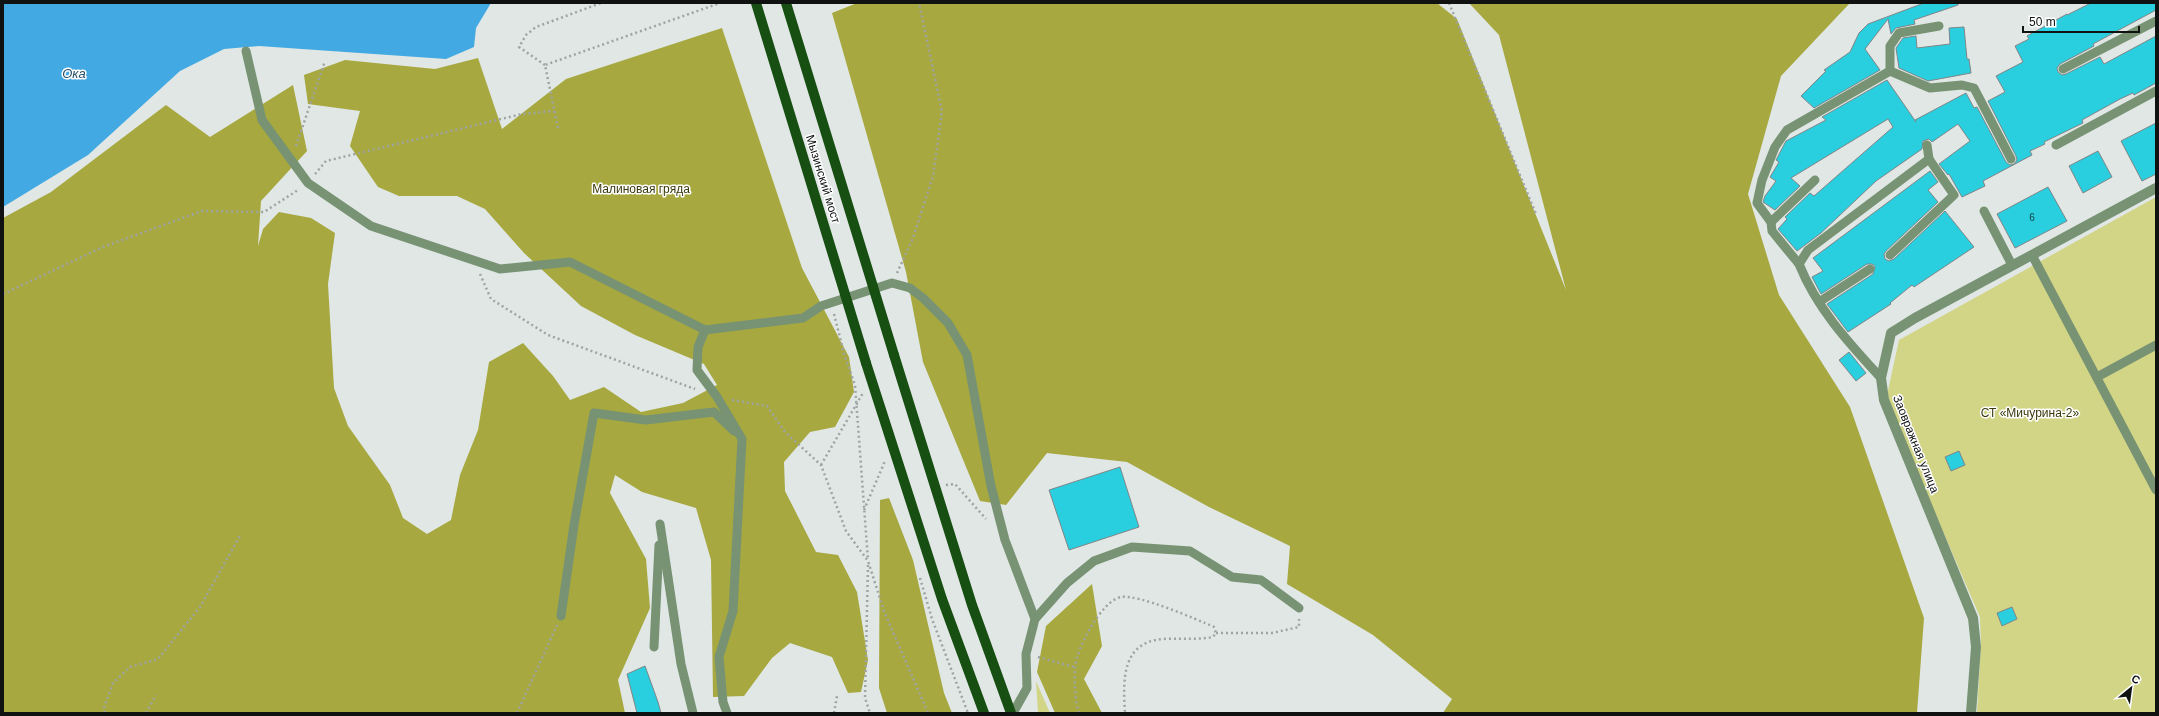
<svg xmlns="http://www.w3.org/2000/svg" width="2159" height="716" font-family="Arial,sans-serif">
<rect width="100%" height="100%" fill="#e0e7e5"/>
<g fill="#d2d486">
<polygon points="2156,197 2156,713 1977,713 1981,644 1980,617 1886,400 1899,340"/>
<polygon points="1036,681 1050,713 1038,713"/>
</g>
<g fill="#a7a83f">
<polygon points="857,3 1437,3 1457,19 1566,290 1499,35 1469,3 1850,3 1781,76 1748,194 1779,295 1850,407 1924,618 1917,713 1443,713 1452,699 1373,635 1287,584 1290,546 1209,507 1127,462 1047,453 1006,505 980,501 923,362 906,272 832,13"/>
<polygon points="722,28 802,268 849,357 854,392 835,427 810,432 784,462 785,491 816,552 838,555 857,592 868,660 861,692 848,693 832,657 790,643 772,658 744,696 713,697 711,560 696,508 642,492 615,475 610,493 646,559 650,608 618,680 625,713 3,713 3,218 51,192 166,105 210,137 293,85 307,151 261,201 258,246 263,229 279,212 311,218 335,233 328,284 334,388 348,426 390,485 403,518 427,534 451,520 460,475 478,430 489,362 523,343 553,376 570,400 604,387 641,412 683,403 717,385 704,364 635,335 581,306 524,253 485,209 457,196 399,196 378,187 350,146 360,111 308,104 304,75 345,60 435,69 478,58 502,129 566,79"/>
<polygon points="889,498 913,560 944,693 952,713 887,713 879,688 880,500"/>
<polygon points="1092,584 1102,646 1084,679 1102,713 1055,713 1037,672 1046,626"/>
</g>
<polygon fill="#42a9e3" points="3,3 491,3 476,28 474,47 446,59 259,46 224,49 180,71 88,155 3,207"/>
<g fill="#29cedf" stroke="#808687">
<polygon points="1924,3 1958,3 1958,5 1914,20 1915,24 1896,28 1891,34 1888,19 1865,49 1880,70 1814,108 1801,96 1826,71 1824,70 1850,52 1859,33 1868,24"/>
<polygon points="2091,3 2156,3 2156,10 2093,44 2094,46 2060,64 2057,68 2058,72 2062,75 2066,74 2100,57 2104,64 2156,36 2156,83 2134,95 2133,93 2120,99 2082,120 2083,123 2044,142 2045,144 2030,151 2032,155 1983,181 1985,186 1962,197 1949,174 1948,175 1939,164 1970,141 1958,124 1932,142 1929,139 1923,141 1922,149 1876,181 1821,233 1797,251 1778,229 1787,219 1785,217 1810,193 1814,196 1893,127 1888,119 1791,178 1800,186 1775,210 1763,202 1765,196 1776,181 1770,177 1779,162 1776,160 1786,141 1826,120 1822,117 1887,80 1916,122 1915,120 1966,93 1974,108 1977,107 2006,162 2010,165 2014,164 2017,160 2016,156 1988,101 2005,92 1996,76 2023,62 2015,46 2029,39 2027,36 2067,14 2067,15"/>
<polygon points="1964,27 1967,59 1969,59 1971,73 1928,81 1899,68 1896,48 1903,38 1916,36 1917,48 1950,44 1949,28"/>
<polygon points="2156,123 2156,174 2142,181 2121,141"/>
<polygon points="2098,151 2112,177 2083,193 2069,166"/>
<polygon points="1930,171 1938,182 1928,190 1938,202 1886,251 1884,254 1885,259 1889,261 1894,259 1945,211 1974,247 1914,287 1912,285 1890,303 1891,304 1848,332 1827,304 1873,274 1875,266 1872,264 1867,264 1821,294 1812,277 1823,271 1813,258"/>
<polygon points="2048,187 2067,221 2015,248 1997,214"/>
<polygon points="1849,352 1866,373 1856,381 1839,360"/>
<polygon points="1959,451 1965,465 1951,471 1945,457"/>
<polygon points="1120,467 1139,527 1069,550 1049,490"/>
<polygon points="2012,607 2017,619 2002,626 1997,613"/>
<polygon points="645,666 658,702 661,713 637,713 627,674"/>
</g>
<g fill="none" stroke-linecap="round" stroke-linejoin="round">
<g stroke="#9fa4a3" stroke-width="2.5" stroke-dasharray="2 3" stroke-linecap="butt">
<polyline points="1449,3 1536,214"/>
<polyline points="545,65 519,47 526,35 536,27 601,3"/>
<polyline points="558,128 545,65 720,3"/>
<polyline points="296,146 325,61"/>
<polyline points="315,174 326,161 522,114 554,111"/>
<polyline points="897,273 913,238 933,176 942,112 919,3"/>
<polyline points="480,274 491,299 548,335 695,389"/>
<polyline points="3,294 103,247 202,211 264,212 298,190"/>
<polyline points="834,314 845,357 855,385 868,560"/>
<polyline points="732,400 767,406 785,432 821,465 846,531 868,561 884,611 928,713"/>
<polyline points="821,465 863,393"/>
<polyline points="946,485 955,484 986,519"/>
<polyline points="864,510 885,461"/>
<polyline points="868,565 865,698 870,713"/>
<polyline points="920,578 932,619 968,713"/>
<polyline points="1216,633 1272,633 1299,627 1299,619"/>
<polyline points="1038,657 1074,667"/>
<polyline points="105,713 104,708 113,683 130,667 158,659 200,607 241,534"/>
<polyline points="146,713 156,695"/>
<polyline points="517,713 557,625"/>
<polyline points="834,713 837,696"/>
<path d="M 1079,713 C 1075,701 1074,681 1075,668 C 1076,649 1102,600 1121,597 C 1138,594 1196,619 1214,627 L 1216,633 L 1213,637 C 1196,640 1180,638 1163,639 C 1121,642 1123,681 1125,713"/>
</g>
<g stroke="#779373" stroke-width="9">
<polyline points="246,51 262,120 308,183 371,226 500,269 570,262 705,330 803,318 821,306 892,283 910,288 923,298 948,323 967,355 991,486 1005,540 1035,619"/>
<polyline points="2063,69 2156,21"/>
<polyline points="1890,71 1930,88 1962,85 1974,88 2011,159"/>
<polyline points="1927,145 1929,159"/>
<polyline points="2056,145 2156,91"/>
<polyline points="1984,211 2012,265"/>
<polyline points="1771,222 1757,203 1762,180 1775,147 1787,130 1890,71 1890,46 1899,33 1939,26"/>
<polyline points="2032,255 2156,490"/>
<polyline points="1799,264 1772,231 1771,222 1815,180"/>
<polyline points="1819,302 1870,269"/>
<polyline points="705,330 698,347 697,370 717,397 742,439 733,611 719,657 723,702 727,713"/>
<polyline points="2097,377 2156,345"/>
<path d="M 1881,378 C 1849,343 1817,309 1799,264 L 1808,250 L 1929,159 L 1954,195 L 1890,255"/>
<polyline points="660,524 681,664 693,713"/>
<polyline points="561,616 574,525 594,413 646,420 714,412 734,431"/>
<polyline points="654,647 659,545"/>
<polyline points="1013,713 1027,688 1026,654 1035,619 1067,583 1094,561 1132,547 1190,551 1232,577 1261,580 1299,608"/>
</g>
<polyline stroke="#779373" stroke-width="10" points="1971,713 1976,647 1973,618 1884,400 1881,378 1891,333 1915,318 2156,188"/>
<g stroke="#174e11" stroke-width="10">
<polyline points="894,355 972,605 1011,713"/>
<polyline points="866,363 942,599 984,713"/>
</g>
<g stroke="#174e11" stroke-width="10">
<polyline points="756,3 866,363"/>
<polyline points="786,3 894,355"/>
</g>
</g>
<g text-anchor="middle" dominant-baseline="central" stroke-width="3" stroke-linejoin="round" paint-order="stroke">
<g font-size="10" fill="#164144">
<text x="2032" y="217">6</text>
</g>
<g font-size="12" fill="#0f1211" stroke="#fff">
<text transform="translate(823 179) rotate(73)">Мызинский мост</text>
<text transform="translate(1916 444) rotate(68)">Заовражная улица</text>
</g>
<g font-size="12" fill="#39390d" stroke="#fff">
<text x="641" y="189">Малиновая гряда</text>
<text x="2030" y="413">СТ «Мичурина-2»</text>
</g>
<g font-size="13" font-style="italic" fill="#264f68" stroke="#fff">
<text x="74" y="73">Ока</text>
</g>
</g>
<rect width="2159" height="716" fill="none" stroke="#0f1211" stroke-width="8"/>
<g transform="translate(2131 688) rotate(29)" stroke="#ffffff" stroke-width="3" paint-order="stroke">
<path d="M0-3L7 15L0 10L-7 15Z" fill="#0f1211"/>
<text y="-6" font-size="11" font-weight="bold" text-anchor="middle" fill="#0f1211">С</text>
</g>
<path d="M2023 26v6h116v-6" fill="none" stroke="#0f1211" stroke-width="2"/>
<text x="2029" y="26" font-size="12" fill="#0f1211" stroke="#ffffff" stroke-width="3" paint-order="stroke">50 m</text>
</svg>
